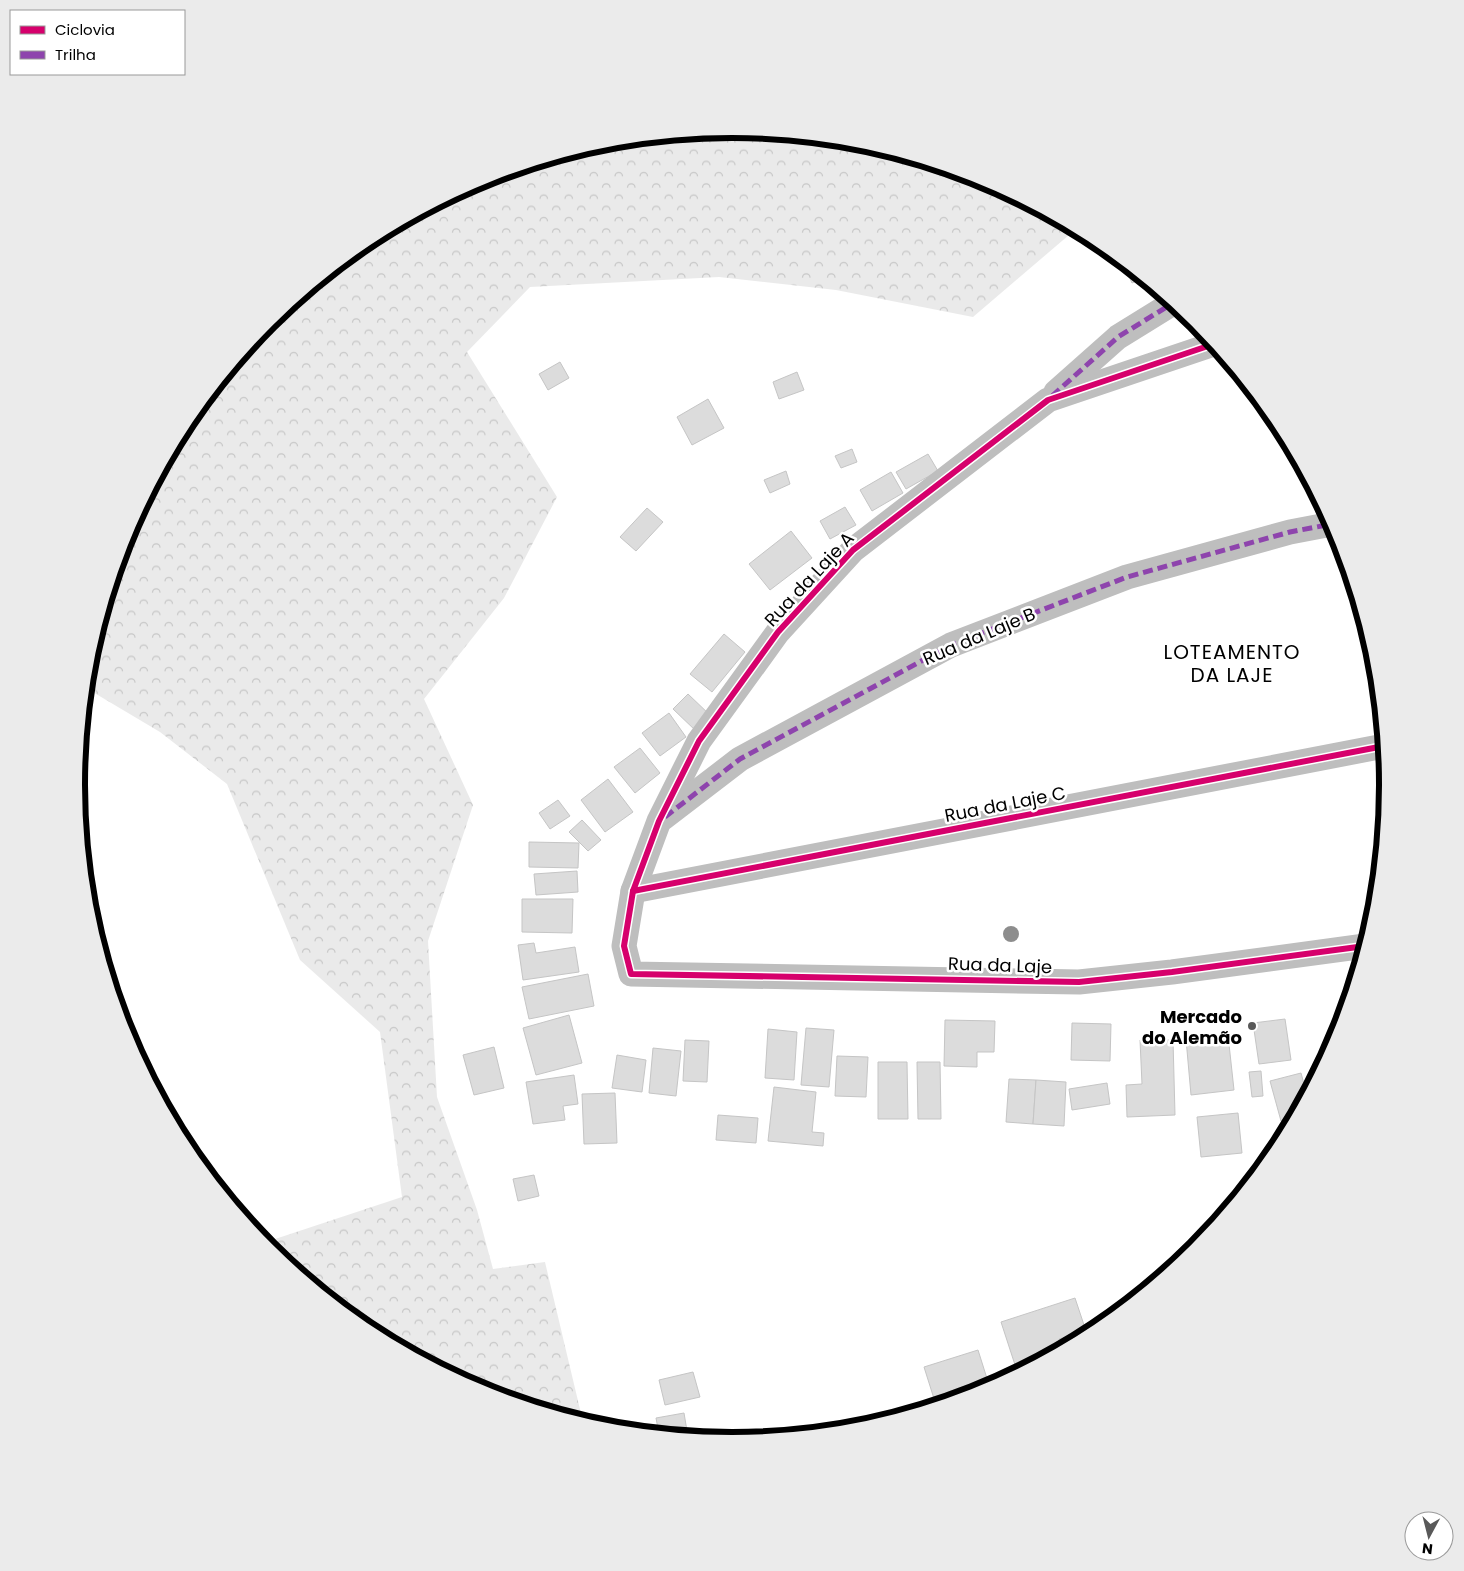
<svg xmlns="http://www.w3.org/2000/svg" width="1464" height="1571" font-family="Poppins,sans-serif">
<defs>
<pattern id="forest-crowns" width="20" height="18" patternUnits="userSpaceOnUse" patternTransform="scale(1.25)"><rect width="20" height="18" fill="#eaeaea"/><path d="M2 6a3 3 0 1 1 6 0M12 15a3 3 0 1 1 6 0" fill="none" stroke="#c7c7c7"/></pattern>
</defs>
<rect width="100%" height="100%" fill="#fff"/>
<polygon fill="url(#forest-crowns)" points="732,130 860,142 983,180 1076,229 973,317 836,290 719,277 530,287 467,352 557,497 504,598 424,699 473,805 428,941 437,1097 477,1210 493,1269 545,1262 583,1422 481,1391 367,1331 268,1249 263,1243 402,1197 380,1032 300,960 227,784 160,732 86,688 89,657 126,534 187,421 269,322 368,240 481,180 604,142"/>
<g fill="#dcdcdc" stroke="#c5c5c5">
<polygon points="1125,264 1143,278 1132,283 1124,265"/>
<polygon points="560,362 569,378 548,390 539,374"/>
<polygon points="797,372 804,390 779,399 773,382"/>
<polygon points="708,399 724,428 692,445 677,417"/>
<polygon points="852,449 857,462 841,468 835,456"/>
<polygon points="928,454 938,471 906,489 896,472"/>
<polygon points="786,471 790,484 770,493 764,480"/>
<polygon points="891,472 903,493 872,511 860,490"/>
<polygon points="845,507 856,525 830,539 820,521"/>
<polygon points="647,508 663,522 636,551 620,537"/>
<polygon points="791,531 812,558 770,590 749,564"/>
<polygon points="724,634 745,652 712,692 690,674"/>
<polygon points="688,694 711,716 696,731 673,709"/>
<polygon points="669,713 686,737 660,756 642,733"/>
<polygon points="640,748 660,773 635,793 614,767"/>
<polygon points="608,779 633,812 605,832 581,800"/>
<polygon points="558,800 570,816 550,829 539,813"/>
<polygon points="582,820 601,840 588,851 569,832"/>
<polygon points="529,842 579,843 578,868 529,867"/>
<polygon points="577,871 578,892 536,895 534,874"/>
<polygon points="522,899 573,899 572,933 522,932"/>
<polygon points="534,943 536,953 575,947 579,972 523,980 518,945"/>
<polygon points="588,974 594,1006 529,1019 522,987"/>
<polygon points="569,1015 582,1063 536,1075 523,1028"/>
<polygon points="1285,1019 1291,1060 1259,1064 1253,1023"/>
<polygon points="945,1020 995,1021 994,1052 977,1052 977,1067 944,1066"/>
<polygon points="1072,1023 1111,1024 1110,1061 1071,1060"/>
<polygon points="806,1028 834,1030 829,1087 801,1085"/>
<polygon points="768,1029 797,1032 794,1080 765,1078"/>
<polygon points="1228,1035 1234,1090 1191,1095 1186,1039"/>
<polygon points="685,1040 709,1041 707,1082 683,1081"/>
<polygon points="1140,1040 1173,1040 1175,1115 1127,1117 1126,1085 1142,1084"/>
<polygon points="494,1047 504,1088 474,1095 463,1055"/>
<polygon points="653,1048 681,1051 676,1096 649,1093"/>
<polygon points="617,1055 646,1060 642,1092 612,1088"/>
<polygon points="837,1056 868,1057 866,1097 835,1096"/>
<polygon points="878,1062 907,1062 908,1119 878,1119"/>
<polygon points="917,1062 940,1062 941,1119 918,1119"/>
<polygon points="1261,1071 1263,1096 1252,1097 1249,1072"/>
<polygon points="1301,1073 1307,1095 1294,1118 1281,1121 1270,1081"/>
<polygon points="574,1075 578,1104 563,1106 565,1120 533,1124 526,1082"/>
<polygon points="1009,1079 1036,1080 1033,1124 1006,1122"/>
<polygon points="1036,1080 1066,1082 1064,1126 1033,1124"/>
<polygon points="1107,1083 1110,1104 1072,1110 1069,1089"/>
<polygon points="774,1087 816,1092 812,1132 824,1133 823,1146 768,1141"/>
<polygon points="615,1093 617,1143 584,1144 582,1094"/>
<polygon points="1238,1113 1242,1153 1201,1157 1197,1117"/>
<polygon points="718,1115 758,1118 756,1143 716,1140"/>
<polygon points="534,1175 539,1196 518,1201 513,1179"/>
<polygon points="1075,1298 1086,1331 1059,1339 1062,1349 1028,1367 1017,1371 1001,1322"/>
<polygon points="978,1350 990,1388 983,1391 936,1405 924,1367"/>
<polygon points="693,1372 700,1397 665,1405 659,1380"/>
<polygon points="684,1413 688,1437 659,1434 656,1418"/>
</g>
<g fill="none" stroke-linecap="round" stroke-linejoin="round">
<g stroke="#bebebe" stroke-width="25">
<polyline points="1214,344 1048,400 853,550 778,632 699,741 659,821 633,891 624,946 631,974 1079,982 1172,972 1365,946"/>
<polyline points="1056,392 1118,337 1173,303"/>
<polyline points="663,818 740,759 951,645 1127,577 1290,532 1332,524"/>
<polyline points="633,891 1384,746"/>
</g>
<g stroke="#8e44ad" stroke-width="5" stroke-dasharray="10 5" stroke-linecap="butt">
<polyline points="1052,396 1118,337 1173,303"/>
<polyline points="665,817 740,759 951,645 1127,577 1290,532 1332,524"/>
</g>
<g stroke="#fff" stroke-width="9">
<g id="cycleway">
<polyline points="1214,344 1048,400 853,550 778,632 699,741 659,821 633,891 624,946 631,974 1079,982 1172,972 1365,946"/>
<polyline points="633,891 1384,746"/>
</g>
</g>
<use href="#cycleway" stroke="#d6006c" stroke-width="6"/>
</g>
<circle fill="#8d8d8d" cx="1011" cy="934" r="8"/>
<circle fill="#595959" stroke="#fff" stroke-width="2" cx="1252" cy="1026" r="5"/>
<g text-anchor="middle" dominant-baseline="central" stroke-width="5" stroke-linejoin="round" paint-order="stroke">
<g font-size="18" fill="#000" stroke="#fff">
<text transform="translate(809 579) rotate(-47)">Rua da Laje A</text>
<text transform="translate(979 636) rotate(-23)">Rua da Laje B</text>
<text transform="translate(1005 804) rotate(-11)">Rua da Laje C</text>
<text transform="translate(1000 965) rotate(2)">Rua da Laje</text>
</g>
<g font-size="18" font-weight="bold" fill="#000" stroke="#fff" text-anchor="end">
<text x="1242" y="1016">Mercado<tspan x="1242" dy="21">do Alemão</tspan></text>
</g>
<g font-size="20" letter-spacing="1" fill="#000" stroke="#fff">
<text x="1232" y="652">LOTEAMENTO<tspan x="1232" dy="23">DA LAJE</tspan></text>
</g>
</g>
<path d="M0 0H1464V1571H0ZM85 785a647 647 0 1 1 1294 0a647 647 0 1 1-1294 0Z" fill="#ebebeb" fill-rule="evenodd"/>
<path fill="none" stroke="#000" stroke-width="6" d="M85 785a647 647 0 1 1 1294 0a647 647 0 1 1-1294 0Z"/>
<rect x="10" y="10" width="175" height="65" fill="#ffffff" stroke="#999999"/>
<rect x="20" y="26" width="25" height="8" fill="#d6006c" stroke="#999999"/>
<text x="55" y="35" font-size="15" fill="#000000">Ciclovia</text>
<rect x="20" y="51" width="25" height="8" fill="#8e44ad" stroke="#999999"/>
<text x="55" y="60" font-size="15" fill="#000000">Trilha</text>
<g transform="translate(1429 1536) rotate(187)"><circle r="24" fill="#ffffff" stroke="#999999"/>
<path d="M0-4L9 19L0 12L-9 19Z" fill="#595959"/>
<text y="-8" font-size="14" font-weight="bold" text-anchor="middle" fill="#000000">N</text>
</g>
</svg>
